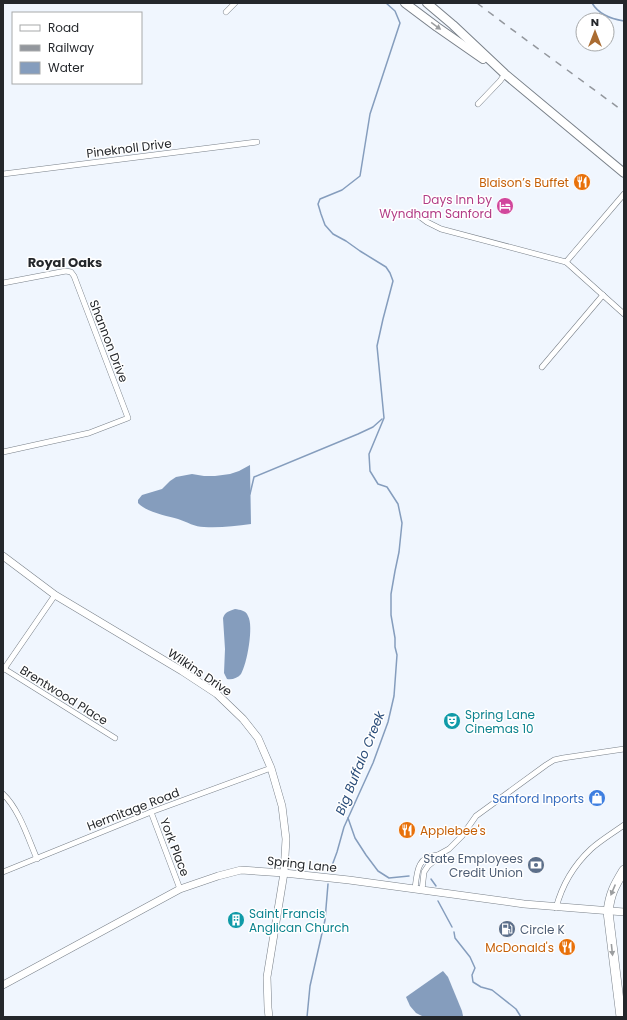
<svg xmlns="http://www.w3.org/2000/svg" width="627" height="1020" font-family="Poppins,sans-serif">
<rect width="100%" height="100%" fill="#f0f6fe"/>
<g fill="#859dbd">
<path d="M 250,465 L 251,524 C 235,526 220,528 204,527 C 195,527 187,522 178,519 C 167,516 146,512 138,503 L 138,500 L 142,495 L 162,489 L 170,481 L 176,477 L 192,474 L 204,476 L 215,476 L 230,474 L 239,471 Z"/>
<path d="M 235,609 C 240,610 246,610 248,616 C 254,626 247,664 241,674 C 238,678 232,680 227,679 L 224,673 L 225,649 L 223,618 C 225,612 229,611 235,609 Z"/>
<polygon points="443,971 448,977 462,1011 463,1016 462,1017 424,1017 416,1013 410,1006 406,997"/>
</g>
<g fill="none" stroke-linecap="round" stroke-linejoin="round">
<g stroke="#859dbd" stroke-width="1.5">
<path d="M 592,3 C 599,15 611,19 624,21"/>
<polyline points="249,493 250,494 254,477 358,434 373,427 382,419"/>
<polyline points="348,818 355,838 366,855 378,871 389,878 409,876"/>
<polyline points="330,871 337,852 344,827 373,763 388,722 394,696 397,655 395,647 395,638 391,615 391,594 395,571 399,552 402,523 398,504 387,487 378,484 370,471 369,454 384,418 377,346 383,319 393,281 390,273 386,267 360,251 346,241 333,234 325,225 321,214 318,204 320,199 342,190 360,176 370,114 400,23 395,11 386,3"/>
<polyline points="431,879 436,886"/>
<polyline points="438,901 452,927"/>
<polyline points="454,932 455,938 470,957 475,968 472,975 473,982 481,987 492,990 516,1009 521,1017"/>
<polyline points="307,1017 310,986 325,920 328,884"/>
</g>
<g stroke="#798089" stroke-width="6">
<g id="street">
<polyline points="226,12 235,3"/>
<polyline points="478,104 500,81 505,74"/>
<polyline points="3,174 257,142"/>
<polyline points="419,216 427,222 441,229 566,262 624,314"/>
<polyline points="566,262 624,194"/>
<polyline points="3,283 66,271 71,272 74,276 128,418 89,433 3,452"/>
<polyline points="542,367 603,295"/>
<polyline points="3,668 115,738"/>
<polyline points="4,669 55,595"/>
<path d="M 3,794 C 19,809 28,838 37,859"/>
<polyline points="151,812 180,889"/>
<polyline points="3,872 151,812 271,768"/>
<path d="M 415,889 C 417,872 417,856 438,855"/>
<polyline points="422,890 424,872 428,866 433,862 438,855 449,849 462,836 476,816 546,765 554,760 563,758 624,749"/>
<path d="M 556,908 C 562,885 574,865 591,849 C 601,840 613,833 624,825"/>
</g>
</g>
<g stroke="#798089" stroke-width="8">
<g id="secondary">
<polyline points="3,556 55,595 182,671 217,694 243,719 258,738 271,768 282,806 286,839 284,873 267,977 268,1008 269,1017"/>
<polyline points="3,985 180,889 218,876 241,870 284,873 349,880 524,904 624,912"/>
</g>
</g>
<g stroke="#798089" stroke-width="10">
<g id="primary">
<polyline points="405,3 437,27 483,59"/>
<polyline points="427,3 453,25 505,74 624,173"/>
</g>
</g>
<g stroke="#798089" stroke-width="10">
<path id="highway" d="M 621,1017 L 608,912 C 610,893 615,885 624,870"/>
</g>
<use href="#street" stroke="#fff" stroke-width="5"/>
<use href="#secondary" stroke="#fff" stroke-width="7"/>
<use href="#primary" stroke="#fff" stroke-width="8"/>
<use href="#highway" stroke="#fff" stroke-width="9"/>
<path stroke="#93979d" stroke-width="1.5" stroke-dasharray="7 7" stroke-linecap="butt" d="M 477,3 C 525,40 575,75 624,112"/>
</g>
<defs><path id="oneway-solid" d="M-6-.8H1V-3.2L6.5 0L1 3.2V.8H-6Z"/></defs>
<g fill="#9c9ea0">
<use href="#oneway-solid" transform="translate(436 26) rotate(36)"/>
<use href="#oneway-solid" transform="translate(613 890) rotate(113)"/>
<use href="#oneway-solid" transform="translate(612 950) rotate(84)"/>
</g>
<defs>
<g id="restaurant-disc" transform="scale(0.9)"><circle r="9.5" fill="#e8710a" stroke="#fff"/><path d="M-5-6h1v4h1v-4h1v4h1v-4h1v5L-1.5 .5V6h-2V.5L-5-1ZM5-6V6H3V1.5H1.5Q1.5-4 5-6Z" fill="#fff"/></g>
<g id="hotel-disc" transform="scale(0.9)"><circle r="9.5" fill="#d1479c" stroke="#fff"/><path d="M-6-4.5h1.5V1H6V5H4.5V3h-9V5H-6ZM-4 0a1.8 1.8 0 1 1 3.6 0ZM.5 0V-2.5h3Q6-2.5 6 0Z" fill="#fff"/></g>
<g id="theatre-disc" transform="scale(0.9)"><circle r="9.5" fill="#0f9aa8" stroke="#fff"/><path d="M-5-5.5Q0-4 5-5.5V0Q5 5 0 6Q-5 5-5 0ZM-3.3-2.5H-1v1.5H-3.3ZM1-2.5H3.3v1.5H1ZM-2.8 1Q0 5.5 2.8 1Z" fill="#fff"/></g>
<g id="shop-disc" transform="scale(0.9)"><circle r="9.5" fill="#3f7fe0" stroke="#fff"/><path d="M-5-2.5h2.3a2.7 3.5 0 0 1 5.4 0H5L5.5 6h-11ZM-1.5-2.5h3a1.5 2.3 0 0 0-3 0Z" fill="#fff"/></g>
<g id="bank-disc" transform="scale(0.9)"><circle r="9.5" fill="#5c6f8a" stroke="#fff"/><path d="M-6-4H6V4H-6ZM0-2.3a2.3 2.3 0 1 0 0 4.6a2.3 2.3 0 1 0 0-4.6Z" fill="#fff"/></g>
<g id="building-disc" transform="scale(0.9)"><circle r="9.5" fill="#0f9aa8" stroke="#fff"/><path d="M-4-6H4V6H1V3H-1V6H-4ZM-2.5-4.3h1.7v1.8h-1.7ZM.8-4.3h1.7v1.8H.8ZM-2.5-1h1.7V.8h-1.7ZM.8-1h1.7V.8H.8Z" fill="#fff"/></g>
<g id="fuel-disc" transform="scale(0.9)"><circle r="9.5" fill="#5c6f8a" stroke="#fff"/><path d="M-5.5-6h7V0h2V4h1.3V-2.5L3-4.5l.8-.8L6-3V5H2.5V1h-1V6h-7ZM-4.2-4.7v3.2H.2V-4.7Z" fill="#fff"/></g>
</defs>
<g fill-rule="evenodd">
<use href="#restaurant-disc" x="582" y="182"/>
<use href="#hotel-disc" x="505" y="206"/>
<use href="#theatre-disc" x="452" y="721"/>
<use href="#shop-disc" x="597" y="798"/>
<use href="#restaurant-disc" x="407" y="830"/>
<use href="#bank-disc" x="536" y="865"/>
<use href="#building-disc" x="236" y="920"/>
<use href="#fuel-disc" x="507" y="929"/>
<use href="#restaurant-disc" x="567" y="947"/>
</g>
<g text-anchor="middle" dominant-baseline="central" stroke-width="3" stroke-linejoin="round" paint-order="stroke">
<g font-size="12" fill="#24272b" stroke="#fff">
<text transform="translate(129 148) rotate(-7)">Pineknoll Drive</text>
<text transform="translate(109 341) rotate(69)">Shannon Drive</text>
<text transform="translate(200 672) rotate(34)">Wilkins Drive</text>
<text transform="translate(64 695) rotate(32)">Brentwood Place</text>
<text transform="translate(133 809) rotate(-21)">Hermitage Road</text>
<text transform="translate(175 847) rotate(69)">York Place</text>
<text transform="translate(302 864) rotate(6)">Spring Lane</text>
</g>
<g font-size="12" fill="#c56008" stroke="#fff" text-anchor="end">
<text x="569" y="182">Blaison’s Buffet</text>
<text x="420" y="830" text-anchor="start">Applebee's</text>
<text x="554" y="947">McDonald's</text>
</g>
<g font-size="12" fill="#b23c85" stroke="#fff" text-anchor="end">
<text x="492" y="199">Days Inn by<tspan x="492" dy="14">Wyndham Sanford</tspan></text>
</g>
<g font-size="12" fill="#0d838f" stroke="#fff" text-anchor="start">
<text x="465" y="714">Spring Lane<tspan x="465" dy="14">Cinemas 10</tspan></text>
<text x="249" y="913">Saint Francis<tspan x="249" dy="14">Anglican Church</tspan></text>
</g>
<g font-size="12" fill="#366cbe" stroke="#fff" text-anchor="end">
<text x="584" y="798">Sanford Inports</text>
</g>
<g font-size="12" fill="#4e5e75" stroke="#fff" text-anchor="end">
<text x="523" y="858">State Employees<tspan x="523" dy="14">Credit Union</tspan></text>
<text x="520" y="929" text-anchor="start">Circle K</text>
</g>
<g font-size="13" font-weight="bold" fill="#24272b" stroke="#fff">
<text x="65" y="262">Royal Oaks</text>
</g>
<g font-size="13" font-style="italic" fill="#2c4e7a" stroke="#fff">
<text transform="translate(360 763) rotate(-68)">Big Buffalo Creek</text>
</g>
</g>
<rect width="627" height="1020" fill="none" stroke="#24272b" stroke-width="8"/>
<rect x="12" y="12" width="130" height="72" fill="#ffffff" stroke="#a7a9aa"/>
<rect x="20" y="25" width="20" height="6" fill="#ffffff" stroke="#a7a9aa"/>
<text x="48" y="32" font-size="12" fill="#24272b">Road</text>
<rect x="20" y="45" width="20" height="6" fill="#93979d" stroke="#a7a9aa"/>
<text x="48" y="52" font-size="12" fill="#24272b">Railway</text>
<rect x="20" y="62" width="20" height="12" fill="#859dbd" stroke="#a7a9aa"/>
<text x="48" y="72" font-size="12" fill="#24272b">Water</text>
<g transform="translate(595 32)"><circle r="19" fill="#ffffff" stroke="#a7a9aa"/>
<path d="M0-3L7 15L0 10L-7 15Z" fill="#aa6c32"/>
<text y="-6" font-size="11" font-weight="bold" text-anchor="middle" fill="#24272b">N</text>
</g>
</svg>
